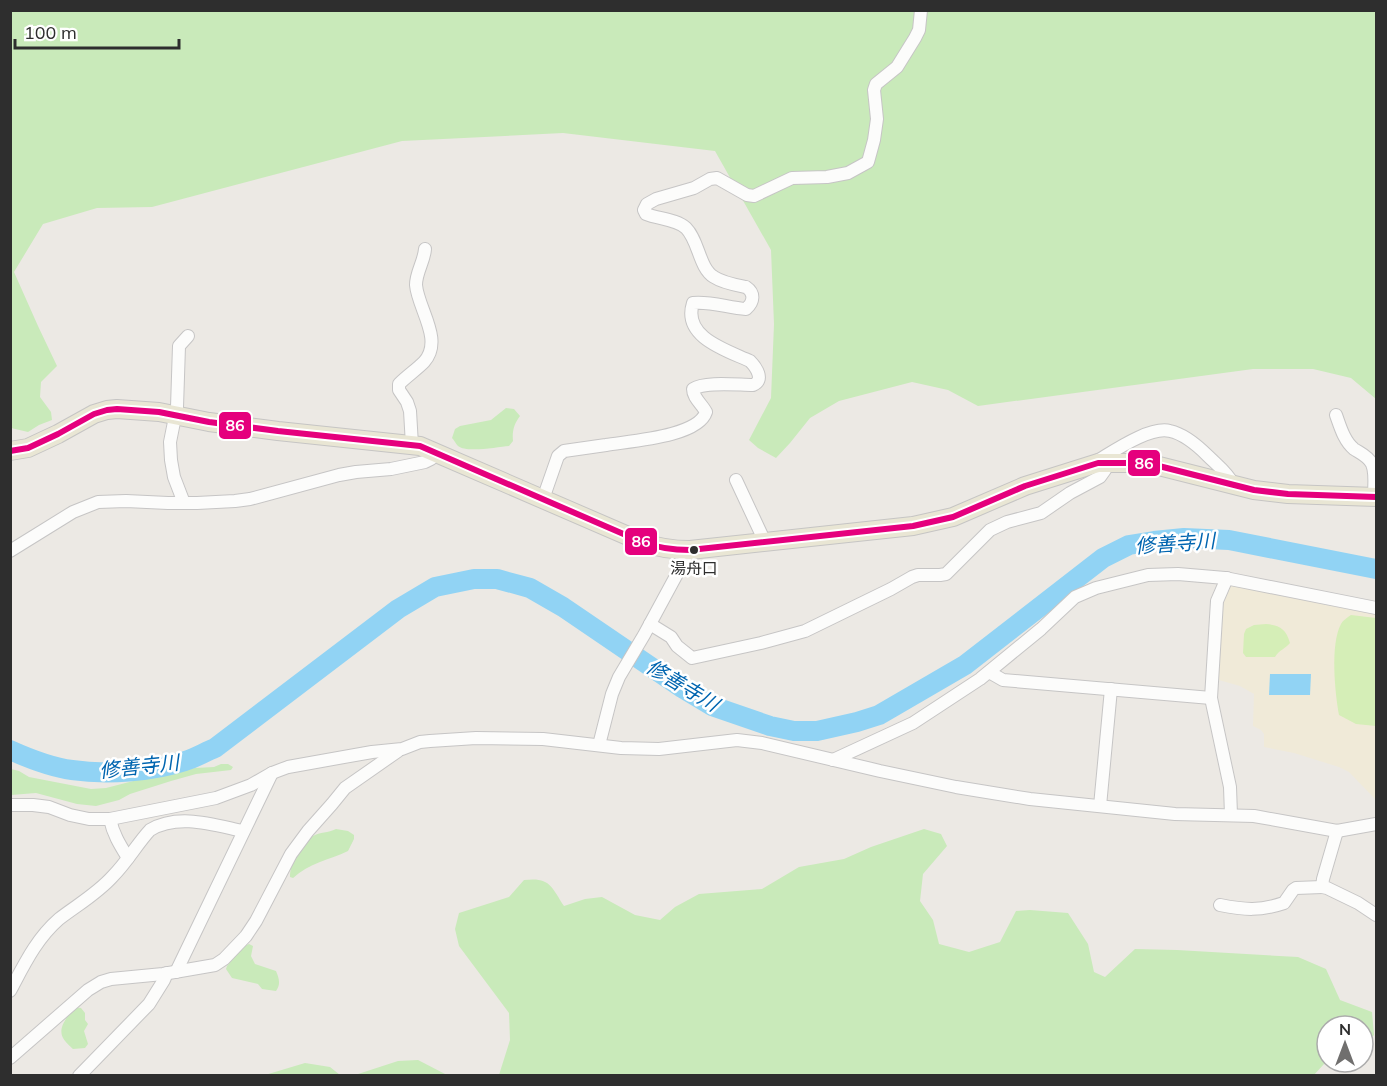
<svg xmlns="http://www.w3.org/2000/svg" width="1387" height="1086" font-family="Mulish,'Noto Sans JP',sans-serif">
<rect width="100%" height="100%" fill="#ece9e4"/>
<polygon fill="#f0ead8" points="1236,584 1376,612 1376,800 1349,772 1339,767 1294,753 1264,747 1264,734 1261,730 1253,726 1254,694 1240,686 1219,680 1218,677 1222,605 1231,586"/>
<g fill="#c9eaba">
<polygon points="10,11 1376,11 1376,399 1351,378 1313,369 1253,369 978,406 948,390 912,382 839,401 810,418 790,443 776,458 758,448 749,440 771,398 774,324 771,250 715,151 563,133 402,141 152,207 97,208 43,224 14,272 38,326 57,366 41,382 40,397 51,412 52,420 39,425 28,432 11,428"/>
<path d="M 506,408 L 514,409 L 520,416 C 514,424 512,431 513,441 L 509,446 C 498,447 466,453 458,446 C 456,444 454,440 452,438 L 455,429 L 460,426 L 491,420 Z"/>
<polygon points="221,764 228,764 233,767 231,770 196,774 171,781 130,794 119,800 96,806 77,804 36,793 11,795 11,769 19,771 29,777 91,789 106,788 145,778 160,776 195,768 214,767"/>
<path d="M 336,829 L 348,831 L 354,835 L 354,839 L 348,851 C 329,860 309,863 293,878 L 290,877 C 290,863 300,842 313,836 C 320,832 328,833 336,829 Z"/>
<path d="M 924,829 L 941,834 L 947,846 L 923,874 L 920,901 L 933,920 L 939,944 L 969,952 L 1000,942 L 1016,911 L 1030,910 L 1068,913 L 1088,944 L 1094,972 L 1105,977 L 1135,949 L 1177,950 L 1298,957 L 1326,969 L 1340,1000 L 1372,1012 L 1374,1035 L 1363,1046 L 1363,1026 L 1327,1026 L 1327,1062 L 1329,1062 L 1324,1064 L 1313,1076 L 499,1075 L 510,1040 L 509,1013 L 459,946 L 455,929 L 459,913 L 509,897 L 524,880 C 550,877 551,886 564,906 L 585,899 L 602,897 L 635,915 L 660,920 L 675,907 L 699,894 L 762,889 L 799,867 L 844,859 L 871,847 Z"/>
<path d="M 249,944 L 253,946 L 251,956 L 255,964 L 276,971 C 279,978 281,984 276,991 L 262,989 L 258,984 L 232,978 L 226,969 L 227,966 C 233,959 240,947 249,944 Z"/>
<path d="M 75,1007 L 81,1008 L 85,1013 L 85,1020 L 88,1024 L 84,1031 L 88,1044 L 85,1048 L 73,1049 C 69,1045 65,1042 63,1038 C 57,1027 69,1015 75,1007 Z"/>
<polygon points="418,1060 447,1075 355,1075 398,1061"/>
<polygon points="305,1063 330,1067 340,1075 265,1075"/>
</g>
<g fill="#d5eeb7">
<path d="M 1351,615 L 1376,618 L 1376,726 L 1356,724 L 1339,715 C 1335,693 1330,644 1341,624 C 1343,620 1347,618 1351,615 Z"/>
<path d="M 1266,624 C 1280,625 1286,629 1290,643 C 1285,649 1279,650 1275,657 L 1246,657 L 1243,653 L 1244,634 L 1246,629 L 1254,625 Z"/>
</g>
<polygon fill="#91d3f4" points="1270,674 1311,674 1310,695 1269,695"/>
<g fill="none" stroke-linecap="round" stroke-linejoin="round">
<path stroke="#91d3f4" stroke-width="20" d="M 10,750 C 30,759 50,767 72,770 C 106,775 152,772 185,761 C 195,758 205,752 215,748 L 398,609 L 435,587 L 474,579 L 497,579 L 530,588 L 563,607 L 682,688 L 712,706 L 770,726 L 794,731 L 817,731 L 857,722 L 879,715 L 965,665 L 1103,558 L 1129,545 L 1154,541 L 1184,538 L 1229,540 L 1376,569"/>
<g stroke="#c6c5c5" stroke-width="14">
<g id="minor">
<path d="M 1336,415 C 1340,426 1344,441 1354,449 C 1360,453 1368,456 1372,464 C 1376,473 1374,487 1374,497"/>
<path d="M 412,445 L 410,411 L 407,402 L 399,390 L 399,384 C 407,376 416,370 424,362 C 444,340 418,309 416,285 C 416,272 424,262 425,249"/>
<path d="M 1097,461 C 1114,451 1150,426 1170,431 C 1184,434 1198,446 1208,456 C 1217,465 1228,473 1233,484"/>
<polyline points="736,480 765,542"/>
<path d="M 543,499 L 558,456 L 564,451 C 578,449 592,447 606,445 C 629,441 698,437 706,412 C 702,404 693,398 693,389 C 705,381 738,385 753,385 C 765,380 756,367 750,361 C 726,350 682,337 693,303 C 710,301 729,308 746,309 C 754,302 755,293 746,287 C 736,285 723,283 714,277 C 699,268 699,241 686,228 C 676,219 658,219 646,214 L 644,210 L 647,204 L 656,199 L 694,188 L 710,179 L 717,178 L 747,195 L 754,196 L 792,178 L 827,177 L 848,173 L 868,162 L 874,140 L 877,119 L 874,90 L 876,84 L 897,67 L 915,38 L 919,30 L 921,10"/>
<polyline points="184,503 174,477 171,460 170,442 177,407 179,346 188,336"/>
<polyline points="10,551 73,512 98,502 126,501 168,503 197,503 235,501 250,499 339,475 356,472 391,469 425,462 431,459 436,452"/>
<polyline points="1227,578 1217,601 1211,698 1230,787 1231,815"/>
<polyline points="650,624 671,637 677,646 692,658 761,643 805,631 891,589 912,577 918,575 940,575 946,574 990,530 1007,522 1041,513 1070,493 1100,477 1105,470 1108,462"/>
<polyline points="989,672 1003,680 1211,698"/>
<polyline points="599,745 612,694 619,677 644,635 690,550"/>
<polyline points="833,760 913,723 980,679 1041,629 1075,597 1096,588 1148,575 1178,574 1225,578 1376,608"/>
<polyline points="10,805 33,805 49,807 70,815 89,819 110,819 216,798 251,785 272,773 288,767 372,752 402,749 420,742 430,741 476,738 543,739 621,748 659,749 737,740 762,743 880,771 956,787 1030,799 1175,814 1254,816 1337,831 1376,824"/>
<polyline points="1100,806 1111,689"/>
<path d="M 110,819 C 113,834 120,845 128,858"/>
<polyline points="1337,831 1323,879 1322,887 1327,888 1358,903 1376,915"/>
<path d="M 1220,905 C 1245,910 1260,911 1284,903 L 1293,890 L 1296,888 L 1322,887"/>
<polyline points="176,972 272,773"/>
<path d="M 10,991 C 24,965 36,939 59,919 C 77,905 97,894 113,876 C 127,862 137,844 150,830 C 178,813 214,825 243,831"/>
<polyline points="10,1058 88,990 101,982 111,979 163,974 215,965 224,959 246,936 256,921 291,854 308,831 332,804 345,788 398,751"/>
<polyline points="79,1076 149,1004 164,980 167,973"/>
</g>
</g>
<g stroke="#c6c5c4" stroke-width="20">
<path id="primary" d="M 10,451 L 28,448 L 58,434 L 94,414 L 107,410 L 117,409 L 159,412 L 209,422 L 278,431 L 420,446 L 642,542 C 658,548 673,550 690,550 L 913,526 L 953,517 L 1025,486 L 1098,463 L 1147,463 L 1254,490 L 1288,494 L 1376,497"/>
</g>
<use href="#minor" stroke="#fcfcfb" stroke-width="12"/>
<use href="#primary" stroke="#e9e6d4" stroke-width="18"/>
<g stroke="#fff" stroke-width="10">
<path id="bus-1" d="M 10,451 L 28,448 L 58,434 L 94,414 L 107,410 L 117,409 L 159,412 L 209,422 L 278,431 L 420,446 L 642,542 C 658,548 673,550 690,550 L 913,526 L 953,517 L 1025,486 L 1098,463 L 1147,463 L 1254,490 L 1288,494 L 1376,497"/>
</g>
<use href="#bus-1" stroke="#e5007d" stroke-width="6"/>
</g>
<circle fill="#2e2e2e" stroke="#fff" stroke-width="2" cx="694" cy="550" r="5"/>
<g text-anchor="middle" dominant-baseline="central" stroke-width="5" stroke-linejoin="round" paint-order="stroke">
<g font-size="16" fill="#2e2e2e" stroke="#fff">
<text x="694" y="568">湯舟口</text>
</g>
<g font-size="20" font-style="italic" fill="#0065b0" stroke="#fff">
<text transform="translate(1175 543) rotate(-4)">修善寺川</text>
<text transform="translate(683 685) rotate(31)">修善寺川</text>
<text transform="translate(139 766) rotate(-6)">修善寺川</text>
</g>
</g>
<g stroke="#fff" stroke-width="2">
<rect x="218" y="411" width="34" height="29" rx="6" fill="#e5007d"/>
<rect x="1127" y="449" width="34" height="28" rx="6" fill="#e5007d"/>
<rect x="624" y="527" width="34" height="29" rx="6" fill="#e5007d"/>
</g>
<g font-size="16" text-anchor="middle" font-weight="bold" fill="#fff">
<text x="235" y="431">86</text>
<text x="1144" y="469">86</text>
<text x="641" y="547">86</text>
</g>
<rect width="1387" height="1086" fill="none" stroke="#2e2e2e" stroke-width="24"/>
<g transform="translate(1345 1044)"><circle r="28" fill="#ffffff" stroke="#ababab" stroke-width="1.5"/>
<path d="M0-4.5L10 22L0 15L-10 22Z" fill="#706f6e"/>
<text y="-9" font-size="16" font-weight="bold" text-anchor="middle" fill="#2e2e2e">N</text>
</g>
<path d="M15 39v9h164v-9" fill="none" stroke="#2e2e2e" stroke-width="3"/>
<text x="24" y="39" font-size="18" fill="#2e2e2e" stroke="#ffffff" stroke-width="4.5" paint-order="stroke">100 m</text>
</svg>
